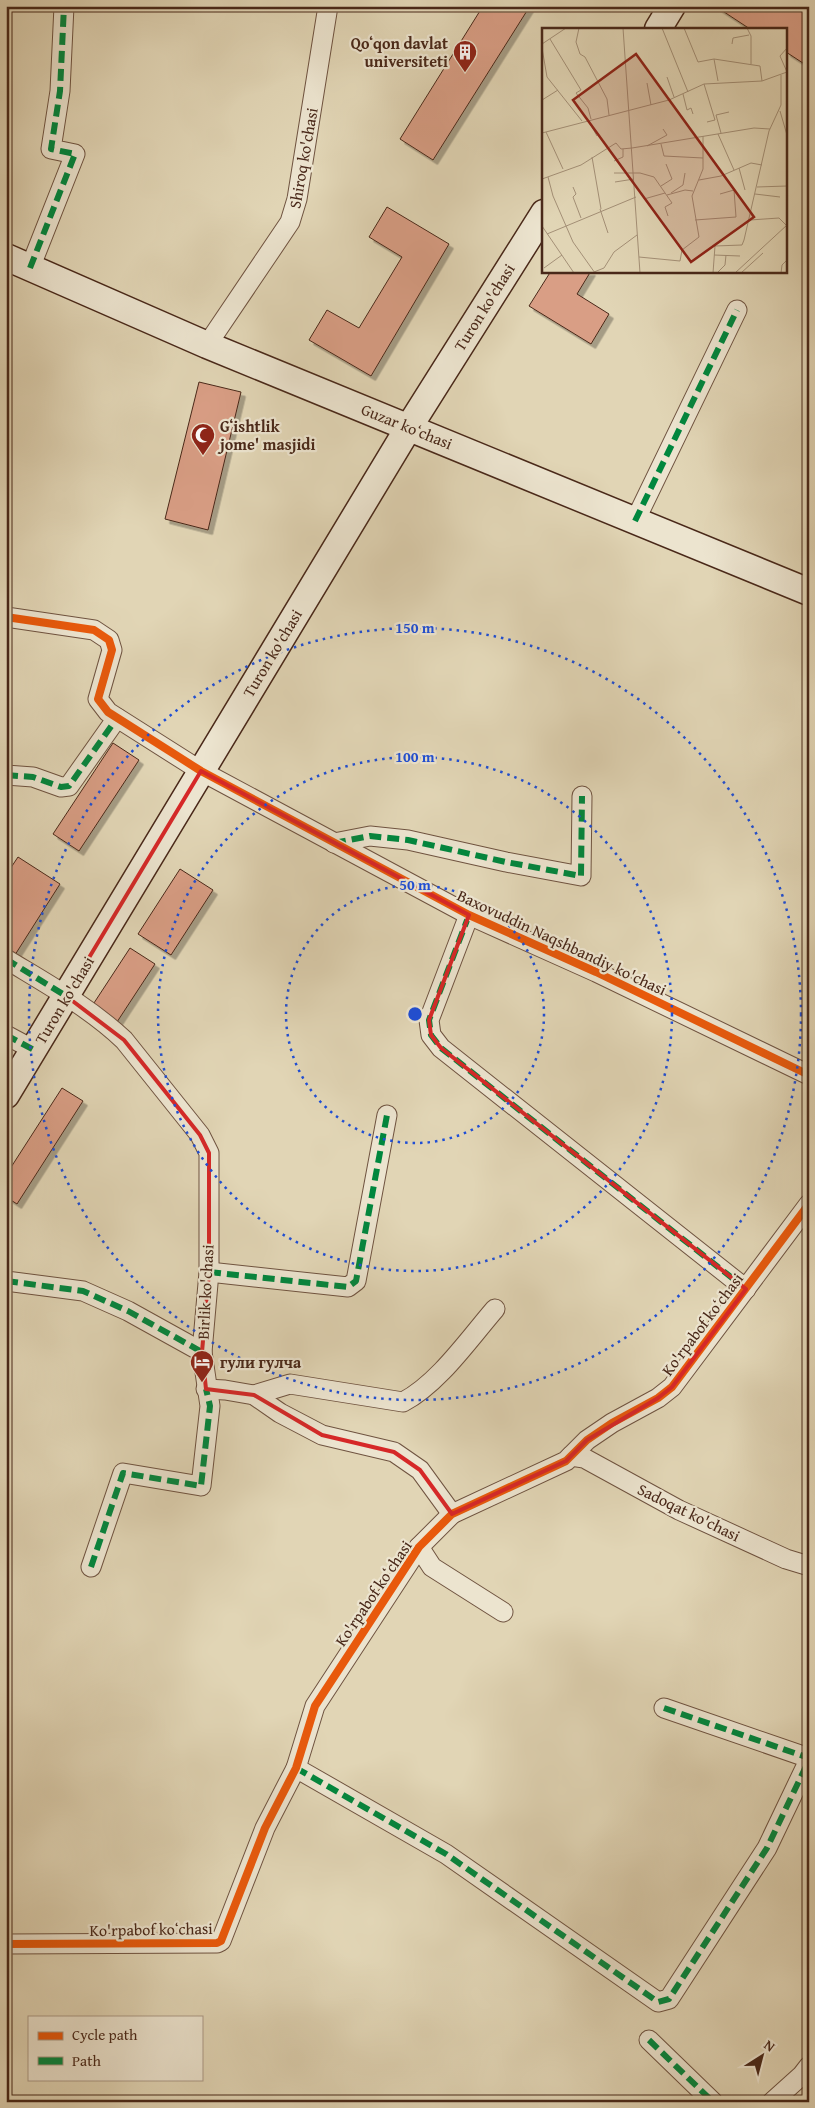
<svg xmlns="http://www.w3.org/2000/svg" width="815" height="2108" font-family="'Gentium Book Plus',serif">
<defs>
<filter id="shadow"><feDropShadow dx="4.5" dy="4.5" stdDeviation="0" flood-color="#0004"/></filter>
</defs>
<rect width="100%" height="100%" fill="#e1d5b5"/>
<filter id="stains"><feTurbulence type="fractalNoise" baseFrequency=".004" numOctaves="4"/><feColorMatrix values="0 0 0 0 .2 0 0 0 0 .09 0 0 0 0 .02 0 0 0 .5 -.17"/></filter>
<radialGradient id="worn" r=".72"><stop offset=".6" stop-color="#630" stop-opacity="0"/><stop offset="1" stop-color="#630" stop-opacity=".3"/></radialGradient>
<g fill="#d99e85" stroke="#492819" filter="url(#shadow)">
<polygon points="483,6 530,6 433,160 400,139"/>
<polygon points="715,6 809,6 809,67 786,52 786,29 750,29"/>
<polygon points="387,207 449,244 371,376 309,340 327,310 359,328 402,257 369,237"/>
<polygon points="551,271 591,271 577,294 609,314 591,344 529,306"/>
<polygon points="199,382 241,392 208,530 165,519"/>
<polygon points="113,743 139,760 79,851 53,834"/>
<polygon points="18,857 60,884 13,958 6,954 6,875"/>
<polygon points="180,869 213,890 171,955 138,934"/>
<polygon points="130,948 155,964 117,1022 92,1006"/>
<polygon points="62,1088 83,1101 17,1204 6,1197 6,1175"/>
</g>
<g fill="none" stroke-linecap="round" stroke-linejoin="round">
<g stroke="#6f5340" stroke-width="21">
<g id="minor">
<polyline points="30,268 75,154 51,149 60,91 64,6"/>
<polyline points="207,345 290,222 297,199 328,6"/>
<polyline points="635,521 737,310"/>
<polyline points="6,617 94,630 109,640 112,650 98,699 108,712 201,771 469,915 596,972 809,1075"/>
<polyline points="6,775 33,777 61,787 69,786 117,718"/>
<polyline points="334,843 370,836 408,840 506,862 581,876 582,796"/>
<polyline points="469,915 429,1020 431,1035 441,1048 746,1289"/>
<path d="M 6,959 C 47,984 89,1007 124,1040 L 200,1135 L 209,1153 L 209,1272 L 202,1352 L 210,1406 L 201,1486 L 123,1473 L 91,1567"/>
<polyline points="6,1035 34,1050"/>
<polyline points="209,1272 348,1287 356,1281 387,1115"/>
<polyline points="6,1281 83,1291 128,1311 202,1352"/>
<polyline points="206,1389 225,1390 254,1395 280,1413 322,1435 394,1452 420,1470 452,1514"/>
<path d="M 254,1395 L 290,1384 L 403,1402 C 438,1384 469,1339 495,1309"/>
<polyline points="571,1456 584,1458 679,1510 786,1559 809,1566"/>
<polyline points="419,1547 432,1567 503,1612"/>
<polyline points="664,1708 809,1758"/>
<polyline points="296,1768 446,1854 658,2002 669,1999 767,1848 809,1760"/>
<polyline points="6,1944 217,1943 221,1941 265,1828 296,1768 315,1706 419,1547 452,1514 566,1461 587,1440 612,1423 658,1398 672,1387 809,1204"/>
<polyline points="649,2040 713,2102"/>
<polyline points="772,2102 802,2075 809,2066"/>
</g>
</g>
<g stroke="#492819" stroke-width="29">
<g id="secondary">
<polyline points="658,29 672,6"/>
<polyline points="6,257 207,345 809,592"/>
<polyline points="6,1095 409,427 544,213"/>
</g>
</g>
<use href="#minor" stroke="#ece4cf" stroke-width="19"/>
<use href="#secondary" stroke="#ece4cf" stroke-width="26"/>
<g stroke="#00873e" stroke-width="6" stroke-dasharray="12 6" stroke-linecap="butt">
<polyline points="30,268 75,154 51,149 60,91 64,6"/>
<polyline points="635,521 737,310"/>
<polyline points="6,775 33,777 61,787 69,786 117,718"/>
<polyline points="334,843 370,836 408,840 506,862 581,876 582,796"/>
<polyline points="469,915 429,1020 431,1035 441,1048 746,1289"/>
<polyline points="6,959 66,996"/>
<polyline points="6,1035 34,1050"/>
<polyline points="209,1272 348,1287 356,1281 387,1115"/>
<polyline points="6,1281 83,1291 128,1311 202,1352"/>
<polyline points="91,1567 123,1473 201,1486 210,1406 206,1389"/>
<polyline points="664,1708 809,1758"/>
<polyline points="296,1768 446,1854 658,2002 669,1999 767,1848 809,1760"/>
<polyline points="649,2040 713,2102"/>
</g>
<g stroke="#ece4cf" stroke-width="11">
<g id="cycleway">
<polyline points="6,617 94,630 109,640 112,650 98,699 108,712 201,771 469,915 596,972 809,1075"/>
<polyline points="6,1944 217,1943 221,1941 265,1828 296,1768 315,1706 419,1547 452,1514 566,1461 587,1440 612,1423 658,1398 672,1387 809,1204"/>
</g>
</g>
<use href="#cycleway" stroke="#e8590c" stroke-width="8"/>
</g>
<path fill="none" stroke="#d62828" stroke-width="4" stroke-linejoin="round" d="M 201,771 L 469,915 L 429,1020 L 431,1035 L 441,1048 L 746,1289 L 672,1387 L 658,1398 L 587,1440 L 566,1461 L 452,1514 L 420,1470 L 394,1452 L 322,1435 L 254,1395 L 206,1389 L 202,1352 L 209,1272 L 209,1153 L 200,1135 L 124,1040 L 66,996 Z"/>
<g fill="none" stroke="#1d4ed8" stroke-width="2.5" stroke-dasharray="2.5 5">
<circle cx="415" cy="1014" r="129"/>
<circle cx="415" cy="1014" r="257"/>
<circle cx="415" cy="1014" r="386"/>
</g>
<defs>
<g id="building-pin" transform="scale(1.25)"><path d="M0 17L-7.5 6A9.5 9.5 0 1 1 7.5 6Z" fill="#8f2418" stroke="#ece4cf"/><path d="M-4-6H4V6H1V3H-1V6H-4ZM-2.5-4.3h1.7v1.8h-1.7ZM.8-4.3h1.7v1.8H.8ZM-2.5-1h1.7V.8h-1.7ZM.8-1h1.7V.8H.8Z" fill="#fff"/></g>
<g id="mosque-pin" transform="scale(1.25)"><path d="M0 17L-7.5 6A9.5 9.5 0 1 1 7.5 6Z" fill="#8f2418" stroke="#ece4cf"/><path d="M3.5-4.9A6 6 0 1 0 3.5 4.9A5 5 0 1 1 3.5-4.9Z" fill="#fff"/></g>
<g id="hotel-pin" transform="scale(1.25)"><path d="M0 17L-7.5 6A9.5 9.5 0 1 1 7.5 6Z" fill="#8f2418" stroke="#ece4cf"/><path d="M-6-4.5h1.5V1H6V5H4.5V3h-9V5H-6ZM-4 0a1.8 1.8 0 1 1 3.6 0ZM.5 0V-2.5h3Q6-2.5 6 0Z" fill="#fff"/></g>
</defs>
<g fill-rule="evenodd">
<use href="#building-pin" x="465" y="52"/>
<use href="#mosque-pin" x="203" y="435"/>
<use href="#hotel-pin" x="202" y="1362"/>
</g>
<g text-anchor="middle" dominant-baseline="central" stroke-width="4.5" stroke-linejoin="round" paint-order="stroke">
<g font-size="16" font-weight="bold" fill="#492819" stroke="#ece4cf" text-anchor="start">
<text x="448" y="43" text-anchor="end">Qoʻqon davlat<tspan x="448" dy="18">universiteti</tspan></text>
<text x="220" y="426">Gʻishtlik<tspan x="220" dy="18">jome' masjidi</tspan></text>
<text x="220" y="1362">гули гулча</text>
</g>
<g font-size="16" fill="#492819" stroke="#ece4cf">
<text transform="translate(303 158) rotate(-80)">Shiroq ko'chasi</text>
<text transform="translate(484 307) rotate(-58)">Turon ko'chasi</text>
<text transform="translate(407 426) rotate(22)">Guzar koʻchasi</text>
<text transform="translate(272 653) rotate(-59)">Turon ko'chasi</text>
<text transform="translate(562 942) rotate(25)">Baxovuddin Naqshbandiy ko'chasi</text>
<text transform="translate(64 1000) rotate(-59)">Turon ko'chasi</text>
<text transform="translate(205 1292) rotate(-87)">Birlik ko'chasi</text>
<text transform="translate(702 1324) rotate(-53)">Ko'rpabof koʻchasi</text>
<text transform="translate(689 1512) rotate(26)">Sadoqat ko'chasi</text>
<text transform="translate(373 1593) rotate(-56)">Ko'rpabof koʻchasi</text>
<text transform="translate(151 1929) rotate(-1)">Ko'rpabof koʻchasi</text>
</g>
</g>
<g transform="translate(542 28)">
<rect width="245" height="245" fill="#e1d5b5"/>
<path fill="none" stroke="#a49077" stroke-width="1" d="M 37,0 L 34,14 L 38,26 L 43,29 L 65,71 L 67,87M 81,0 L 98,245M 120,0 L 146,64M 142,0 L 156,34 L 172,31 L 218,38 L 220,53M 205,0 L 209,8 L 209,36M 8,11 L 39,62 L 34,65 L 46,80 L 49,91M 0,16 L 24,0M 190,16 L 191,10 L 207,7M 0,20 L 5,49 L 40,93M 172,31 L 176,53M 245,44 L 238,28 L 245,20M 125,49 L 132,69M 105,55 L 109,77M 162,56 L 173,92 L 165,94M 141,66 L 145,82 L 149,80 L 151,86M 0,72 L 16,62M 238,83 L 245,107M 46,92 L 55,108M 4,104 L 21,141M 0,105 L 127,72 L 162,56 L 220,53 L 245,44M 179,105 L 174,87 L 187,84M 176,106 L 192,142M 119,116 L 122,128 L 161,130M 105,118 L 125,107 L 121,101M 50,129 L 59,181M 72,133 L 81,129 L 81,121M 197,140 L 203,162M 72,145 L 98,145 L 112,149 L 130,175 L 123,179 L 126,188M 6,149 L 11,168 L 31,214 L 53,245M 0,151 L 39,137 L 74,115 L 79,121 L 90,120 L 212,100 L 228,101M 157,152 L 179,148 L 209,135 L 220,137M 73,154 L 92,151M 119,158 L 130,151 L 124,136M 31,159 L 34,166 L 31,169 L 39,190M 215,159 L 245,158M 129,165 L 141,157 L 143,145M 213,166 L 238,169M 125,167 L 143,162 L 151,163M 102,171 L 123,165M 58,181 L 66,205M 153,192 L 194,189 L 192,162 L 178,166M 208,192 L 237,190 L 244,197M 0,198 L 32,245M 5,206 L 94,169M 172,227 L 198,228M 97,229 L 138,233 L 140,222 L 157,209 L 150,168 L 161,141 L 161,108M 2,240 L 20,227M 52,244 L 62,240 L 72,224 L 95,207M 171,245 L 173,218 L 200,217 L 202,212 L 227,103 L 239,77 L 239,47M 175,245 L 183,237 L 184,227M 193,245 L 245,197M 199,245 L 221,225M 239,245 L 240,237 L 245,232"/>
<path fill="#8f2418" fill-opacity="0.15" stroke="#8f2418" stroke-width="2.5" d="M 94,26 L 212,189 L 149,234 L 31,72 Z"/>
<rect width="245" height="245" fill="none" stroke="#492819" stroke-width="2.5"/>
</g>
<circle cx="415" cy="1014" r="8" fill="#1d4ed8" stroke="#ece4cf" stroke-width="2.5"/>
<g font-size="15" text-anchor="middle" font-weight="bold" fill="#1d4ed8" stroke="#ece4cf" stroke-width="4.5" stroke-linejoin="round" paint-order="stroke">
<text x="415" y="633">150 m</text>
<text x="415" y="762">100 m</text>
<text x="415" y="890">50 m</text>
</g>
<rect width="815" height="2108" fill="none" stroke="#e1d5b5" stroke-width="25"/>
<rect x="8" y="8" width="800" height="2093" fill="none" stroke="#492819" stroke-width="2.5"/>
<rect x="12" y="12" width="790" height="2083" fill="none" stroke="#492819"/>
<rect x="28" y="2016" width="175" height="65" fill="#ece4cf" stroke="#ab9986"/>
<rect x="38" y="2032" width="25" height="8" fill="#e8590c" stroke="#ab9986"/>
<text x="72" y="2040" font-size="15" fill="#492819">Cycle path</text>
<rect x="38" y="2057" width="25" height="8" fill="#00873e" stroke="#ab9986"/>
<text x="72" y="2066" font-size="15" fill="#492819">Path</text>
<g transform="translate(762 2056) rotate(36)" stroke="#ece4cf" stroke-width="4" paint-order="stroke">
<path d="M0-4L9 19L0 12L-9 19Z" fill="#492819"/>
<text y="-8" font-size="14" font-weight="bold" text-anchor="middle" fill="#492819">N</text>
</g>
<rect width="100%" height="100%" filter="url(#stains)"/>
<rect width="100%" height="100%" fill="url(#worn)"/>
</svg>
